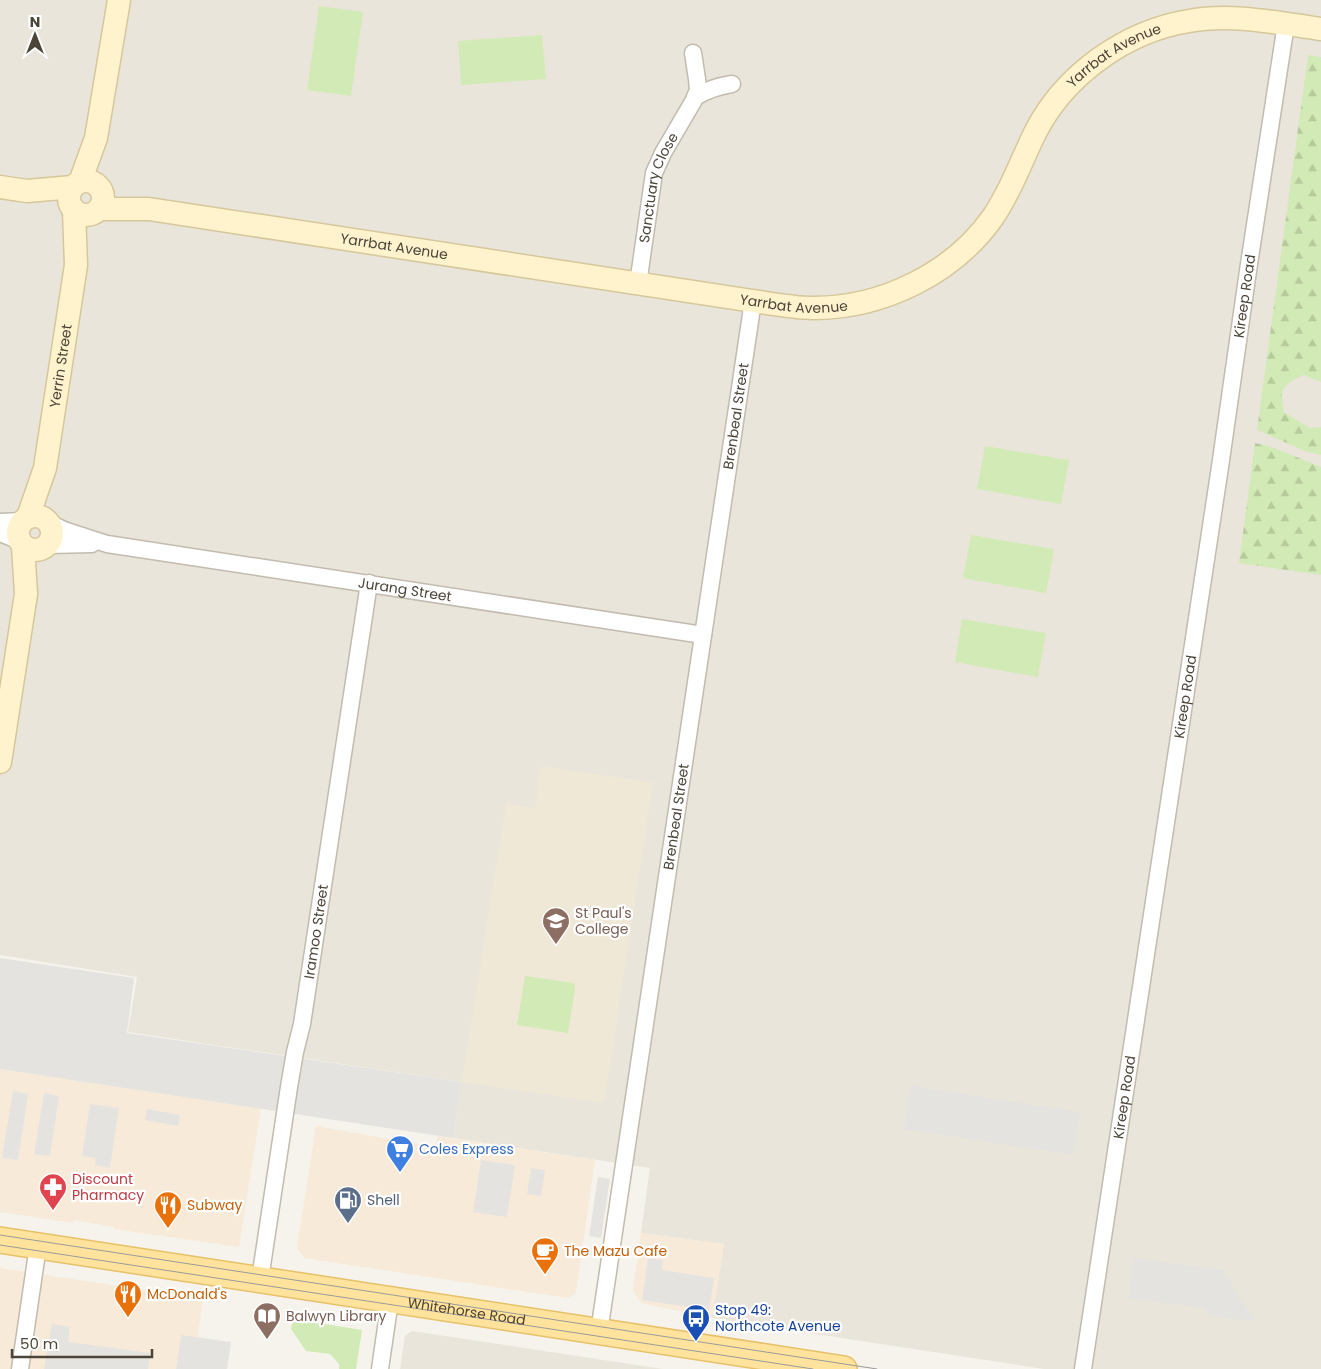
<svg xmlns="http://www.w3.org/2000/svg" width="1321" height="1369" font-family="Poppins,sans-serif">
<defs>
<pattern id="forest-firs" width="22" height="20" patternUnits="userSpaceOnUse" patternTransform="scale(1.25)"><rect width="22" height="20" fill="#d2eab5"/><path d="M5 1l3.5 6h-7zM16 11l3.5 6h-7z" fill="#b6ca9c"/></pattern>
</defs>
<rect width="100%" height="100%" fill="#f6f3ec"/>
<g fill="#eae5da">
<polygon points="0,0 1321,0 1321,1369 1044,1369 712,1318 724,1244 641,1233 650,1168 453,1138 462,1082 128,1032 137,977 0,955"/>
<polygon points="412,1331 663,1369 400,1369 405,1336"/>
</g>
<g fill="#f7ead8">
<polygon points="0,1069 261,1108 239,1247 114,1229 114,1227 74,1220 73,1223 0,1212"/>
<polygon points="316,1126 435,1147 438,1136 595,1160 576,1293 568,1298 304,1258 297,1248"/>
<polygon points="641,1233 724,1244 712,1318 641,1303 633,1291"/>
<polygon points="0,1268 203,1299 193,1369 0,1369"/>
</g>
<polygon fill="#efe8d6" points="541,766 653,783 604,1103 462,1082 506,804 535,808"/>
<g fill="#d2eab5">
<polygon points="319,6 363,12 351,96 307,90"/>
<polygon points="542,35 546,79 461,85 458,41"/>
<polygon points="985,446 1069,460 1061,504 977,489"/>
<polygon points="971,535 1054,549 1046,593 963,578"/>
<polygon points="962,619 1046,633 1038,677 955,662"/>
<polygon points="525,976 574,983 575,989 568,1033 517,1025"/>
<polygon points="293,1319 362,1330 356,1369 339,1369 339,1364 330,1354 306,1351 291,1329"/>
</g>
<g fill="url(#forest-firs)">
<path d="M 1308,55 L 1321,57 L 1321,382 L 1303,375 C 1282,386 1279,388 1284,412 L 1310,428 L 1321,427 L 1321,455 L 1305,451 L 1257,430 Z"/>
<polygon points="1255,443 1272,447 1321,467 1321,575 1239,563"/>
</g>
<g fill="#e5e3e0">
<polygon points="0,958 134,978 127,1033 462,1082 453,1138 0,1069"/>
<polygon points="911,1086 1080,1112 1073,1155 904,1129"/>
<polygon points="13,1091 28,1094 18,1160 2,1158"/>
<polygon points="44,1093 59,1096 50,1156 34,1154"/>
<polygon points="90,1104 119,1108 110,1168 95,1165 96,1158 82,1156"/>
<polygon points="147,1109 180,1115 178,1126 145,1120"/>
<polygon points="481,1160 515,1165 507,1217 473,1212"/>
<polygon points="531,1168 545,1170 541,1196 527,1194"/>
<polygon points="598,1177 610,1179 601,1238 589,1236"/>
<polygon points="648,1258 663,1260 662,1270 714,1278 709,1310 642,1300"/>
<polygon points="1134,1258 1223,1270 1255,1321 1209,1316 1203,1308 1129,1298"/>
<polygon points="52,1324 70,1327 68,1342 150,1353 148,1369 44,1369"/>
<polygon points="181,1335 231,1342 227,1369 176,1369"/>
</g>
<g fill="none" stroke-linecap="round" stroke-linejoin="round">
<g stroke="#c2bbae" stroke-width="19">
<g id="street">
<path d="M 695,97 C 707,90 718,86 732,84"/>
<path id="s1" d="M 638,284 L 654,173 L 663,153 L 694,100 L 698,90 L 697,79 L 693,53"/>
<polyline points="0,522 23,521"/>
<path id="s2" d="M 51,524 L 64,530 L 107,544 L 703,635"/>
<polyline points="0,533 20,541"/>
<polyline points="48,545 92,544"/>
<path id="s3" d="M 260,1279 L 289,1087 L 295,1052 L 302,1024 L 369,583"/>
<path id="s4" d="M 599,1332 L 753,301"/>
<polyline points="20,1369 38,1246"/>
<polyline points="380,1369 390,1300"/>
<path id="s5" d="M 1083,1369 L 1220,467 L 1249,264 L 1286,24"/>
</g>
</g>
<g stroke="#d6c79b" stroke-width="25">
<g id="secondary">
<circle cx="86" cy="198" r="17"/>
<polyline points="80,182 96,138 119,0"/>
<polyline points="0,187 27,191 73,187"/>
<path id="s6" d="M 99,209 L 149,209 L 753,301 C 773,304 794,308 813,308 C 882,308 953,274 993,217 C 1011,191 1021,161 1035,133 C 1064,75 1126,31 1189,21 C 1233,13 1277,23 1321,29"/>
<circle cx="35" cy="533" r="17"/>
<path id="s7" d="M 28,517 L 45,468 L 76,265 L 74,211"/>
<polyline points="0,762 26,594 23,546"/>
</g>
</g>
<g stroke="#e6c16a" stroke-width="28">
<g id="primary">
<path id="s8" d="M 0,1240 L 844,1369"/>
</g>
</g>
<use href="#street" stroke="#fff" stroke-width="16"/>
<use href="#secondary" stroke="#fff3cd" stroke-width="22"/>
<use href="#primary" stroke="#ffe39c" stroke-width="25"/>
<g stroke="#9a9a9a" stroke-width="1">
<polyline points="0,1235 877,1369"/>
<polyline points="0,1245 813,1369"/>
</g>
</g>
<defs>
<g id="school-pin" transform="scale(1.4375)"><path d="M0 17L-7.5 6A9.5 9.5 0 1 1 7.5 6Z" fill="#8d6e63" stroke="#fff"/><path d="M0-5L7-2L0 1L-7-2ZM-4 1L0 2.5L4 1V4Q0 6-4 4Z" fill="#fff"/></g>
<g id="supermarket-pin" transform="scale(1.4375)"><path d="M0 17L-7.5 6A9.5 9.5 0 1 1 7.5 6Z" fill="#3f7fe0" stroke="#fff"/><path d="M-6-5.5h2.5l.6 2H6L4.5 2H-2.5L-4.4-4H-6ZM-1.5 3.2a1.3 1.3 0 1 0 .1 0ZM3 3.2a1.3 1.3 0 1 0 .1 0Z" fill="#fff"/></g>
<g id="pharmacy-pin" transform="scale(1.4375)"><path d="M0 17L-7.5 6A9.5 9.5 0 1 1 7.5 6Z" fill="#e0444e" stroke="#fff"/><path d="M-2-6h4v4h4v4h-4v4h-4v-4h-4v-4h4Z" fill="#fff"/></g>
<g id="fuel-pin" transform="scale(1.4375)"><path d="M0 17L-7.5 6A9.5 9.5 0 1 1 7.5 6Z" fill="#5c6f8a" stroke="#fff"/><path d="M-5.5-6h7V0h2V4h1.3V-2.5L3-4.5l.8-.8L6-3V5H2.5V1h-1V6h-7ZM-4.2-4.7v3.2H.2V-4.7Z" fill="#fff"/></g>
<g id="restaurant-pin" transform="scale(1.4375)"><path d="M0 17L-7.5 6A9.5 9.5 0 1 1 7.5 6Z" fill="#e8710a" stroke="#fff"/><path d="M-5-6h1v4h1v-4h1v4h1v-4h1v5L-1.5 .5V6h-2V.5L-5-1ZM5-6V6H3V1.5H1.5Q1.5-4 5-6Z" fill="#fff"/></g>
<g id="cafe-pin" transform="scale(1.4375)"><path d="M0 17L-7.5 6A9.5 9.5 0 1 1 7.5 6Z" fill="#e8710a" stroke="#fff"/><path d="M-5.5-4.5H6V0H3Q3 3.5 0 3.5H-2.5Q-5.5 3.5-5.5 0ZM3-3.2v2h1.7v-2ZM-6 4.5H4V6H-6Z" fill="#fff"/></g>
<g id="library-pin" transform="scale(1.4375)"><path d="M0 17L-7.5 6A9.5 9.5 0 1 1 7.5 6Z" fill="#8d6e63" stroke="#fff"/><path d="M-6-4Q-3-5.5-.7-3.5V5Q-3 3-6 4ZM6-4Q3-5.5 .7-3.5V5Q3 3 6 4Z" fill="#fff"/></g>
<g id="bus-pin" transform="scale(1.4375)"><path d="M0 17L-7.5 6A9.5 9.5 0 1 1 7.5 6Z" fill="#1a4fb4" stroke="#fff"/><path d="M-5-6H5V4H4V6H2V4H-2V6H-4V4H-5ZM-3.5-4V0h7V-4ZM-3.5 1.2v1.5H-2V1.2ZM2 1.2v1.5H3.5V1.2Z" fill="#fff"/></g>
</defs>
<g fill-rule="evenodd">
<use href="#school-pin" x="556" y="921"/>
<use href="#supermarket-pin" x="400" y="1149"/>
<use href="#pharmacy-pin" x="53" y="1187"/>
<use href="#fuel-pin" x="348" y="1200"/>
<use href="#restaurant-pin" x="168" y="1205"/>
<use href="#cafe-pin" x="545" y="1251"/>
<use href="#restaurant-pin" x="128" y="1294"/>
<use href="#library-pin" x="267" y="1316"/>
<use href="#bus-pin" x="696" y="1318"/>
</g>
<g text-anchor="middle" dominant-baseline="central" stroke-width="4.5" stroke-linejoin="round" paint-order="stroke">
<g font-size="14" fill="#4b4439" stroke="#fff">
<text stroke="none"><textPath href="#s6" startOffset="1138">Yarrbat Avenue</textPath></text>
<text stroke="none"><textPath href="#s1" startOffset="99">Sanctuary Close</textPath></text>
<text stroke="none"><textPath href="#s6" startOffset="298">Yarrbat Avenue</textPath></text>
<text stroke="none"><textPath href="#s5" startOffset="1085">Kireep Road</textPath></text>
<text stroke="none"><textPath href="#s6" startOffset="702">Yarrbat Avenue</textPath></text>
<text stroke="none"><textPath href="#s7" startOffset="155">Yerrin Street</textPath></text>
<text stroke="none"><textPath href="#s4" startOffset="926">Brenbeal Street</textPath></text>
<text stroke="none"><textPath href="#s2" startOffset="361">Jurang Street</textPath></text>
<text stroke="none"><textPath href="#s5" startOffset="680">Kireep Road</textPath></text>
<text stroke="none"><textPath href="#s4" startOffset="521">Brenbeal Street</textPath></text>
<text stroke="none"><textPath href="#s3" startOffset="352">Iramoo Street</textPath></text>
<text stroke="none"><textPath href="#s5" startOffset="275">Kireep Road</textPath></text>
<text stroke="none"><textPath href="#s8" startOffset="472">Whitehorse Road</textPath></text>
</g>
<g font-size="14" fill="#785e54" stroke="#fff" text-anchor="start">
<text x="575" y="913">St Paul's<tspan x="575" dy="16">College</tspan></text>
<text x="286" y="1316">Balwyn Library</text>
</g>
<g font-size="14" fill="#366cbe" stroke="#fff" text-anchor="start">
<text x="419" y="1149">Coles Express</text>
</g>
<g font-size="14" fill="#be3a42" stroke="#fff" text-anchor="start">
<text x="72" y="1179">Discount<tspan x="72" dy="16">Pharmacy</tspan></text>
</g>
<g font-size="14" fill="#4e5e75" stroke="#fff" text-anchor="start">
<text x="367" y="1200">Shell</text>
</g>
<g font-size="14" fill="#c56008" stroke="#fff" text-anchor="start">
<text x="187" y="1205">Subway</text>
<text x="564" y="1251">The Mazu Cafe</text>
<text x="147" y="1294">McDonald's</text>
</g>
<g font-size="14" fill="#164399" stroke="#fff" text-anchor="start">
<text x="715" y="1310">Stop 49:<tspan x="715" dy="16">Northcote Avenue</tspan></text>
</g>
</g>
<g transform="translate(35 35)" stroke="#ffffff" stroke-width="4" paint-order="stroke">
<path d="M0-4L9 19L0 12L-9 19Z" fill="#4b4439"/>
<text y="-8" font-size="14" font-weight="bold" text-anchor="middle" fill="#4b4439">N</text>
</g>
<path d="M12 1349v8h140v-8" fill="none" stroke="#4b4439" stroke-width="2.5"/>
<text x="20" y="1349" font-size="15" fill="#4b4439" stroke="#ffffff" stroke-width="4" paint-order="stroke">50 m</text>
</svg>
